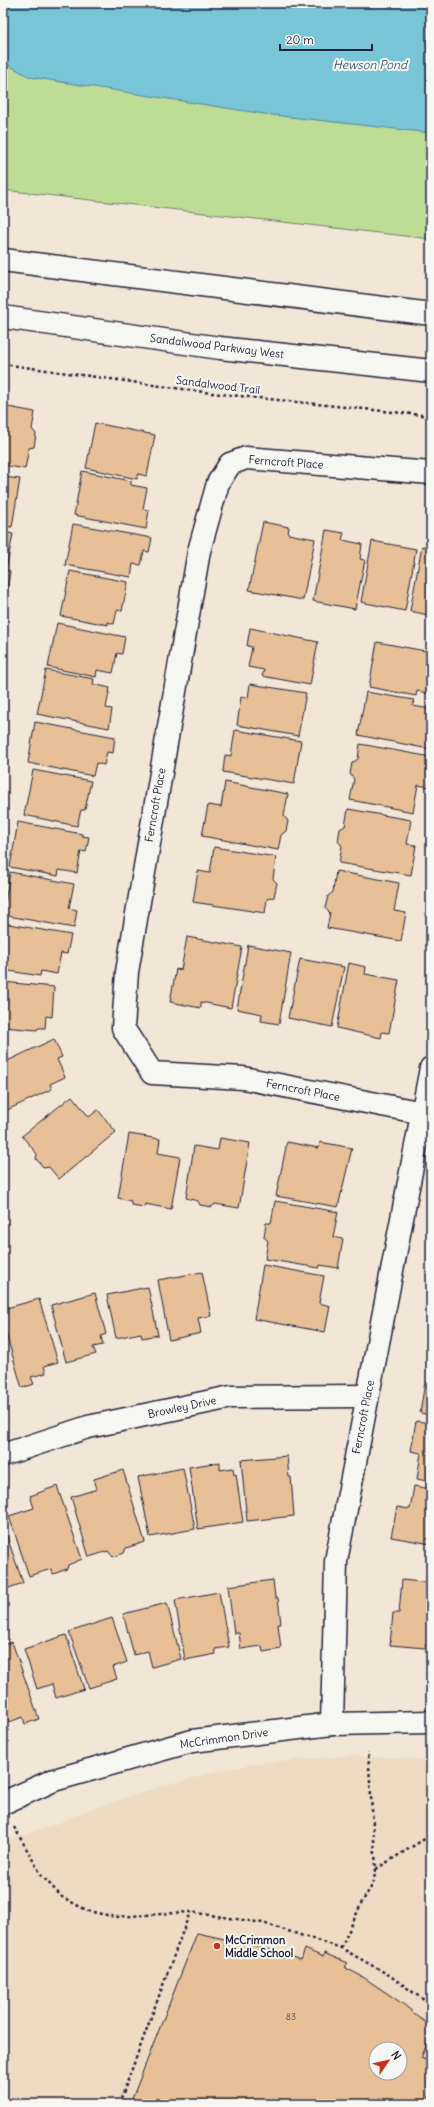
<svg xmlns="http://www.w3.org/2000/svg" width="434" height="2107" font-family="Delius,sans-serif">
<rect width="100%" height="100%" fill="#f2e6d7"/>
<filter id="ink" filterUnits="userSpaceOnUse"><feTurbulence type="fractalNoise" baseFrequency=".025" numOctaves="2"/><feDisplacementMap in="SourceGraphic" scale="8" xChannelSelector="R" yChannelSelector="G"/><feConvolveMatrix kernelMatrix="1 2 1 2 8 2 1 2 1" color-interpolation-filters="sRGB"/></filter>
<g filter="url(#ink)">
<path fill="#efdbc4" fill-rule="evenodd" d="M 353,1756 L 431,1760 L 431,2104 L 3,2104 L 3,1842 L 59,1823 L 88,1810 L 162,1786 L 222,1770 L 267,1762 ZM 376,2049 L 400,2049 L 400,2073 L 376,2073 Z"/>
<polygon fill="#bddd96" stroke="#708068" points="3,3 431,3 431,239 3,190"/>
<polygon fill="#78c5d7" stroke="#568499" points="3,3 431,3 431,133 264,114 30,77 3,62"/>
<g fill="#e7c097" stroke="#22223b" fill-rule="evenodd">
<polygon points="3,406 35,412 32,429 36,434 34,447 29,448 25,469 3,465"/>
<polygon points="95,423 155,435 147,476 138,474 137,479 86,468"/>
<polygon points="82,471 131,481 131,485 147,488 143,509 149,510 146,529 74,515"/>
<polygon points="3,477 20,479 12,527 3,526"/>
<polygon points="263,522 289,527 288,534 315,539 303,600 249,590"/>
<polygon points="73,524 152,538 149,552 144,551 141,565 133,564 131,577 65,565"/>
<polygon points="326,530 344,533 342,540 362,544 360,559 365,560 355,609 313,601"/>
<polygon points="3,532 13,534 6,570 10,571 7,591 3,590"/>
<polygon points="372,541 416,549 405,611 361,602"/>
<polygon points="422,546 431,547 431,610 428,615 410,611"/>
<polygon points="70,571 128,582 122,611 117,610 114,624 108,622 108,625 61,616"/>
<polygon points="57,623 125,637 122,654 117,653 113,673 97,670 96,677 48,667"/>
<polygon points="250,628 318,642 310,685 262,676 264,670 248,667 252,647 247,646"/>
<polygon points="377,642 431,652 431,694 417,691 416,696 369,687"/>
<polygon points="46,670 94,679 93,684 110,688 106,708 112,709 109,728 37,714"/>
<polygon points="250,684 306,693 298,736 237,725 241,697 248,698"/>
<polygon points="366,692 414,700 413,706 431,709 427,729 431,729 429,749 358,735"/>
<polygon points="35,722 115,737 113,753 107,752 104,765 96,763 93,776 28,763"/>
<polygon points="235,730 301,741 294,784 223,772 225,755 231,756"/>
<polygon points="360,744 431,757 429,787 418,785 413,812 350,800 354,779 350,774 352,763 358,759"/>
<polygon points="33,770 91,781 85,810 81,810 77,826 24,815"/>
<polygon points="225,782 288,794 284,816 288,821 286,831 281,835 278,850 202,836 208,805 221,807"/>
<polygon points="348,809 411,820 407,844 416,845 411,875 339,863 342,846 338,841 340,829 345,826"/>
<polygon points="18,822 82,834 82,836 89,837 86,852 81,851 77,873 59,870 58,876 10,867"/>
<polygon points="214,847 276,857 273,879 277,883 274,897 267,899 265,913 193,902 198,871 210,873"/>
<polygon points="336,871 399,883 394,911 406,913 401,941 327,928 330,913 325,908 328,896 333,892"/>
<polygon points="10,872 74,884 69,908 77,910 74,928 3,915"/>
<polygon points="3,923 71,935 67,954 61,953 57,974 41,971 40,976 3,970"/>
<polygon points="187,937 242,947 231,1008 201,1002 201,1008 170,1002 176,969 181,970"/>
<polygon points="248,945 291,953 279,1024 261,1021 262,1014 237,1009"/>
<polygon points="300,959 344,967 332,1027 288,1018"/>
<polygon points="349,963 366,967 365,974 399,980 389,1033 382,1032 381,1038 337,1028"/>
<polygon points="3,982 54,987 52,1017 46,1016 45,1028 38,1028 37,1030 3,1027"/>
<polygon points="54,1039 62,1057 57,1059 65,1077 50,1084 52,1089 7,1110 3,1102 3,1063"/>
<polygon points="72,1096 89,1117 98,1110 116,1132 59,1179 49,1167 44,1168 36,1159 37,1154 22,1136"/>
<polygon points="129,1134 160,1139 158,1153 180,1157 171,1209 145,1204 144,1207 131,1205 131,1201 118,1198"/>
<polygon points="220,1138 250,1143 239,1208 215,1204 212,1207 200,1205 198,1201 186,1198 194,1146 218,1150"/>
<polygon points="287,1142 319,1148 320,1142 352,1148 338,1207 276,1196"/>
<polygon points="275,1201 338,1212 333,1237 343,1239 338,1268 320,1265 319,1268 265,1259 268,1241 264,1237 266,1223 271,1223"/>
<polygon points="263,1265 324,1276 319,1303 330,1306 325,1332 254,1319"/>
<polygon points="202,1272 211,1316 198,1318 201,1333 169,1340 158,1280"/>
<polygon points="148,1287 158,1335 142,1338 141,1333 116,1338 107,1295"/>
<polygon points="95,1293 106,1334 101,1336 103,1345 93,1347 96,1354 66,1362 51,1305"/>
<polygon points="39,1299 58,1362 44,1366 46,1373 31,1377 34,1384 22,1388 3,1323 3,1309"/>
<polygon points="425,1382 431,1383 431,1415 420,1413"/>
<polygon points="416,1421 431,1423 431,1482 417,1479 421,1453 411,1451"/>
<polygon points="287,1456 289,1477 291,1477 294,1516 247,1521 241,1460"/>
<polygon points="220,1462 220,1470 233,1468 234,1475 236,1474 243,1522 198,1529 189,1467"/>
<polygon points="183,1468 195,1529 150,1537 138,1477"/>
<polygon points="123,1470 145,1542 126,1548 124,1553 113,1557 108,1551 89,1557 71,1497 97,1489 94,1479"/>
<polygon points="57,1486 82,1559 68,1565 67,1569 53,1574 51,1569 29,1576 9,1516 34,1508 30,1496"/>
<polygon points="414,1486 431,1489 431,1544 391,1537 397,1507 410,1509"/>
<polygon points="3,1525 23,1583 3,1590"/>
<polygon points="273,1580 275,1598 278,1598 281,1624 278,1624 281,1649 263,1652 262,1646 241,1649 239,1633 234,1633 228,1586"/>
<polygon points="402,1580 431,1583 431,1645 426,1644 425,1648 390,1645 393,1613 399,1613"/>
<polygon points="219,1592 229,1647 215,1649 216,1654 185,1660 175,1600"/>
<polygon points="167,1603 181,1659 152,1667 148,1651 134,1655 123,1614"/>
<polygon points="112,1618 127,1662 113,1667 117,1679 89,1688 69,1632"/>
<polygon points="66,1635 84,1689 56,1698 52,1684 37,1689 24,1649"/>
<polygon points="12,1642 39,1719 25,1724 23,1717 9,1722 6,1715 3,1716 3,1645"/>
<path d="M 197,1933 L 261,1947 L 301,1960 L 305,1949 L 323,1957 L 324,1953 L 347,1963 L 344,1967 L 363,1977 L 403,2004 L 431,2027 L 431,2035 L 421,2058 L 431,2062 L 431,2091 L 426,2104 L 130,2104 ZM 376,2049 L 400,2049 L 400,2073 L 376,2073 Z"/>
</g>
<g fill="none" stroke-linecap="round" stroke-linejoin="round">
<g stroke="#22223b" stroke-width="25">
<g id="minor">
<polyline points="423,1113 243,1078 152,1073 123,1028 127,972 199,551 218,483 230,464 246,458 431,473"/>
<polyline points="3,1455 88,1427 231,1397 366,1396"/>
<polyline points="332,1724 336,1561 431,1068"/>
<polyline points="3,1803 54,1780 192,1741 332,1724 431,1722"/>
</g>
</g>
<g stroke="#22223b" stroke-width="25">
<g id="secondary">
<polyline points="3,260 431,314"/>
<polyline points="3,317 220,348 431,371"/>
</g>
</g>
<g stroke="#22223b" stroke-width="2.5" stroke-dasharray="3 3" stroke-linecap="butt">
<polyline points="3,364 211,393 431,416"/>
<polyline points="14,1827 42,1876 62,1897 88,1911 116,1917 190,1912 263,1923 341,1948 389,1975 431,2005"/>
<polyline points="376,1869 431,1835"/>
<polyline points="341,1948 362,1902 373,1884 376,1869 368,1752"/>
<polyline points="119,2104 190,1912"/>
</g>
<use href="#minor" stroke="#f6f6f2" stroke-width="22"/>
<use href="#secondary" stroke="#f6f6f2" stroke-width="22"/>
</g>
</g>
<circle fill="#c8321e" stroke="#f6f6f2" stroke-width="1.5" cx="217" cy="1946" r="4"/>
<g text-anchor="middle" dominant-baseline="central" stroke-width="4" stroke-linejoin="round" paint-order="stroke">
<g font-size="9" fill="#534a52">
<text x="291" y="2016">83</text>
</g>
<g font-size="11" fill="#22223b" stroke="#f6f6f2">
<text transform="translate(217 346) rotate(7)">Sandalwood Parkway West</text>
<text transform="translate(218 385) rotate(7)">Sandalwood Trail</text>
<text transform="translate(286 462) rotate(4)">Ferncroft Place</text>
<text transform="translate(155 805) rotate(-80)">Ferncroft Place</text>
<text transform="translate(303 1090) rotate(11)">Ferncroft Place</text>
<text transform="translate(182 1407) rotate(-12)">Browley Drive</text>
<text transform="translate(363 1417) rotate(-79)">Ferncroft Place</text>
<text transform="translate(224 1738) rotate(-8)">McCrimmon Drive</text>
</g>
<g font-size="11" font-weight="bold" fill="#22223b" stroke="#f6f6f2" text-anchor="start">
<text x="225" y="1940">McCrimmon<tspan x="225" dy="13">Middle School</tspan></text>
</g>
<g font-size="12" font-style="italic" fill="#405b72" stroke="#f6f6f2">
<text x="370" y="64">Hewson Pond</text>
</g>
</g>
<rect width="434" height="2107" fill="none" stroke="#f6f6f2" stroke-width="16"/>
<rect x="8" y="8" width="418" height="2091" fill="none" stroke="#22223b" stroke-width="1.5" filter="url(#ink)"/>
<g transform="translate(388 2061) rotate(56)"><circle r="19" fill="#f6f6f2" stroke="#a1a1a9"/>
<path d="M0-3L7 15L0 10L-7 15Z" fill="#c8321e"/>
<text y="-6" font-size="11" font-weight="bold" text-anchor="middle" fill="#22223b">N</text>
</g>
<path d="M280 44v6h92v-6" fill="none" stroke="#22223b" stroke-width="2"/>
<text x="286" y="44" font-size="12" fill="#22223b" stroke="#f6f6f2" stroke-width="3" paint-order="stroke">20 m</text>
</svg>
